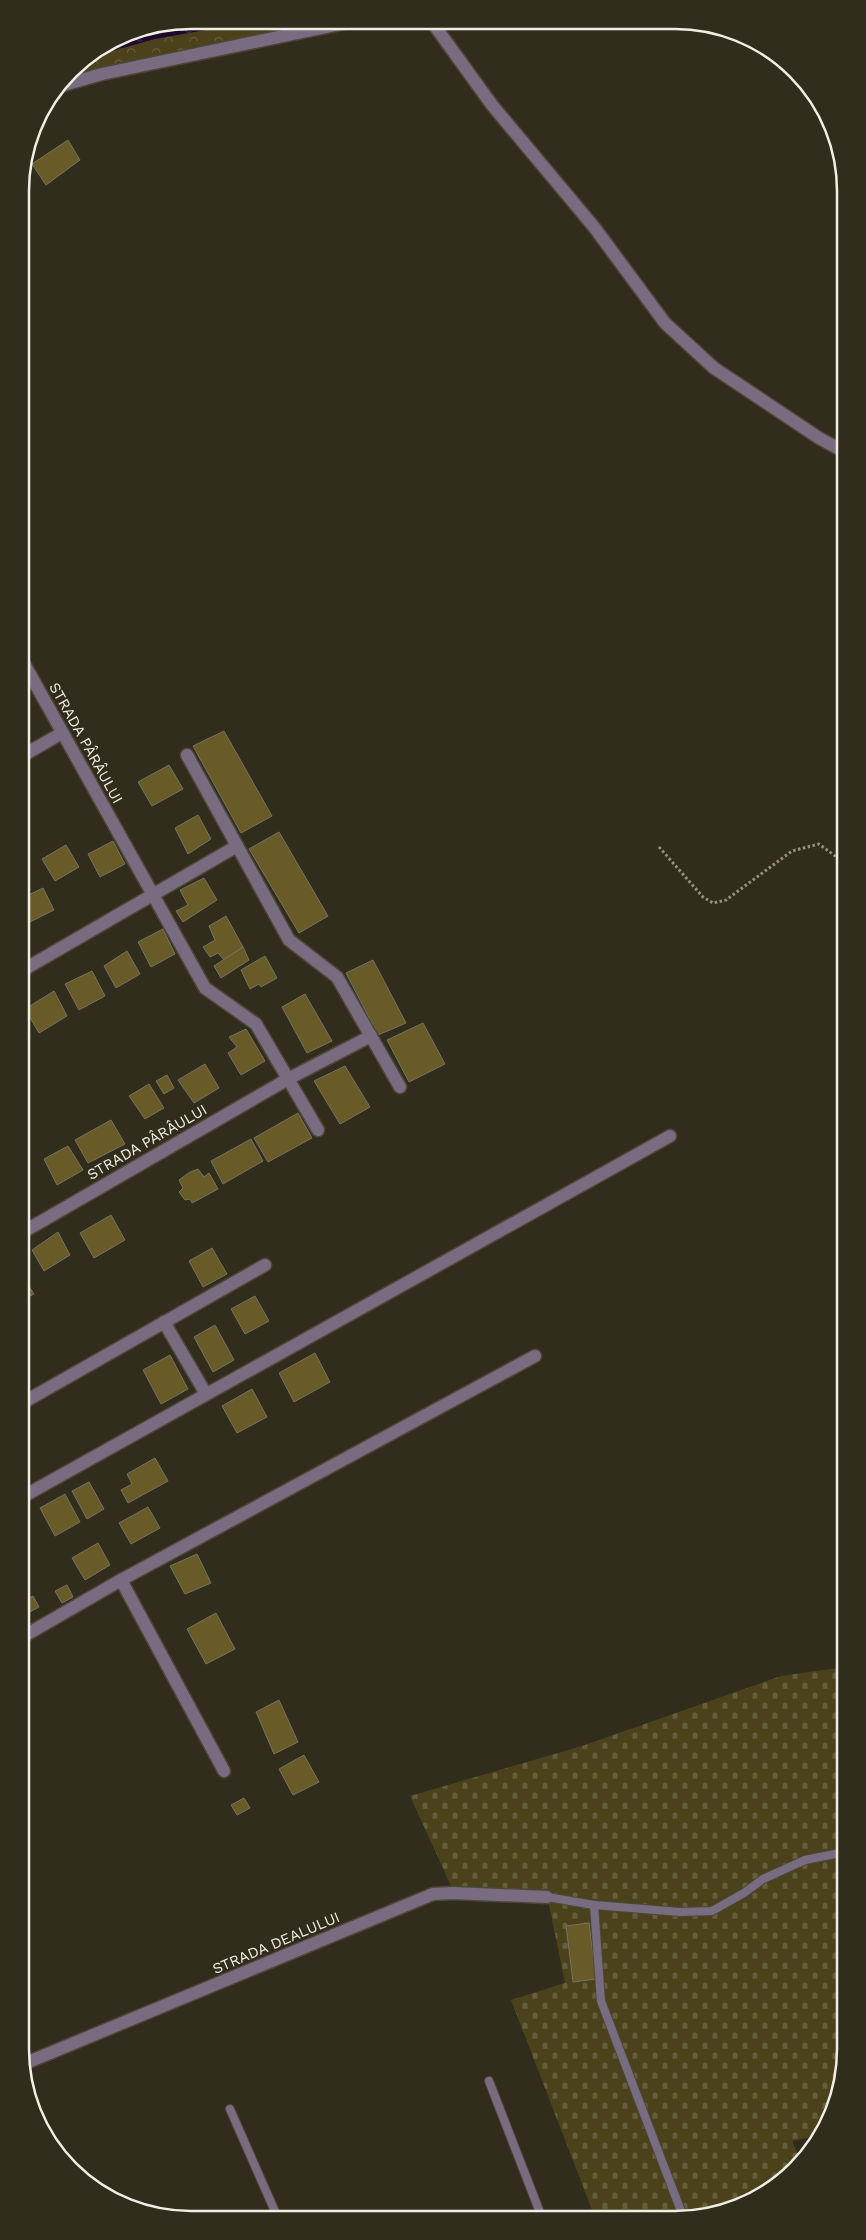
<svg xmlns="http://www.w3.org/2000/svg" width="866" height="2240" font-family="'Work Sans',sans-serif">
<defs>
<pattern id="cemetery-stones" width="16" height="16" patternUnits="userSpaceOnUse" patternTransform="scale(1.25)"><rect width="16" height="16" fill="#4b421b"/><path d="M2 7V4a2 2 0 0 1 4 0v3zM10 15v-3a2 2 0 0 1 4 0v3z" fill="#655e3c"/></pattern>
<pattern id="park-crowns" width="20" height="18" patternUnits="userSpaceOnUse" patternTransform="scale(1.25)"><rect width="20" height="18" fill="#4b421b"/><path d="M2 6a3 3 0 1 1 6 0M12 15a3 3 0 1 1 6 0" fill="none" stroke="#655e3c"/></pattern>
<pattern id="water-ripples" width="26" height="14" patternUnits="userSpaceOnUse" patternTransform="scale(1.25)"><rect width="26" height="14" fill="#1f082c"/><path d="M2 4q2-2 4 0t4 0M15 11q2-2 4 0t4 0" fill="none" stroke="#402c4a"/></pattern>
</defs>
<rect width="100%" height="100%" fill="#312d1d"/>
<polygon fill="url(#cemetery-stones)" points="845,1667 846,2060 837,2105 821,2135 792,2141 801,2162 770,2191 725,2212 712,2214 594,2215 511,2000 565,1983 546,1890 451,1886 410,1796 582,1746 781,1676"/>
<polygon fill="url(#park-crowns)" points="190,20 323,21 65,79 78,62 125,33"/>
<polygon fill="url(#water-ripples)" points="190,20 249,20 240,24 155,39 83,59 125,33"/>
<g fill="#685b28" stroke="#777362">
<polygon points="68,140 80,160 46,185 32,164"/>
<polygon points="224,731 272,816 241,833 193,746"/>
<polygon points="169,765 183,789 152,806 138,782"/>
<polygon points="198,815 211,839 188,854 175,828"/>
<polygon points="279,832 328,916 299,933 249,849"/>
<polygon points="113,841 125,864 100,877 88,854"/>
<polygon points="66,845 79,867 55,881 42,859"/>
<polygon points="204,878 217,900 183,922 176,911 188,905 180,890"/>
<polygon points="43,888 54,910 28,923 22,911 22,898"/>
<polygon points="226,916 243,947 224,960 218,953 210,957 203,947 215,940 209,926"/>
<polygon points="163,929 175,954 151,967 138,942"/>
<polygon points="243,947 249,960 221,978 214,966"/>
<polygon points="127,951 140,974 116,988 104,966"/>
<polygon points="265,956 277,978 261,987 259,984 250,989 241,970"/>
<polygon points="373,960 406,1023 378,1035 346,973"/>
<polygon points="92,971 105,996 79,1010 65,984"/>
<polygon points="54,991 67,1016 39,1033 25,1009"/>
<polygon points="305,994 332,1041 307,1053 282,1007"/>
<polygon points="23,1022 30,1036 23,1040"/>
<polygon points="423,1023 445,1064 409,1082 387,1040"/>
<polygon points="246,1029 265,1061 241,1075 228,1053 237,1047 229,1037"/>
<polygon points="205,1064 219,1088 194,1103 178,1080"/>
<polygon points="345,1066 370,1107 340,1124 314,1081"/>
<polygon points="167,1075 174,1088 164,1094 156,1081"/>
<polygon points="149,1084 164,1108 145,1119 129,1096"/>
<polygon points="298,1113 312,1138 268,1162 254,1138"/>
<polygon points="111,1120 125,1144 88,1163 75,1140"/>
<polygon points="251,1139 263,1161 223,1184 211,1161"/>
<polygon points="68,1146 83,1170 57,1185 44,1159"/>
<polygon points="198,1169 204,1177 209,1173 218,1189 192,1203 190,1199 185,1200 179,1192 183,1188 179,1180 190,1172"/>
<polygon points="111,1215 125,1240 94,1258 80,1233"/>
<polygon points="58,1232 70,1255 44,1271 32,1250"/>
<polygon points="212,1248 227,1274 203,1287 189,1261"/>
<polygon points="23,1277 34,1294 24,1299"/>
<polygon points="255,1296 269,1321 245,1334 231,1309"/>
<polygon points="215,1325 234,1360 213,1372 194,1337"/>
<polygon points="315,1353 330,1382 294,1402 279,1373"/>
<polygon points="170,1355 188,1389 161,1404 143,1370"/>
<polygon points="252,1389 267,1417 237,1433 222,1406"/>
<polygon points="155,1458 168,1481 128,1503 121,1490 132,1484 127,1474"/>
<polygon points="89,1482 104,1509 87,1519 72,1491"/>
<polygon points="65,1494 80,1522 55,1536 40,1508"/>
<polygon points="148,1507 160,1528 131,1544 119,1523"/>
<polygon points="98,1543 110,1565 85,1580 72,1558"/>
<polygon points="197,1554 211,1583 185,1594 170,1566"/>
<polygon points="67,1585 73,1597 62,1603 55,1591"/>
<polygon points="24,1594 27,1599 33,1596 39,1607 24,1615"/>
<polygon points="216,1613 235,1649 206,1664 187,1629"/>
<polygon points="279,1700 298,1742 274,1754 256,1712"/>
<polygon points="304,1755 319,1782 293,1795 279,1769"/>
<polygon points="244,1798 250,1808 237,1815 231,1805"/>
<polygon points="589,1923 596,1979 573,1982 566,1926"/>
</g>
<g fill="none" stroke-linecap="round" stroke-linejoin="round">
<g stroke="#4c4839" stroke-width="10">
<g id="service">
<polyline points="547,1897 594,1905 680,1912 712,1911 744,1893 763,1879 805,1860 845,1852"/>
<polyline points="594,1905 601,2001 681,2211"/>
<polyline points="489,2081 541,2215"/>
<polyline points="230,2109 277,2216"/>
</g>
</g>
<g stroke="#4c4839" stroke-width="15">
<g id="minor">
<polyline points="432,22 492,105 594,227 665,323 714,368 819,438 841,450"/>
<polyline points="60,86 102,74 355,21"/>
<polyline points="22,660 205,988 256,1024 318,1130"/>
<polyline points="187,755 289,940 337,977 400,1087"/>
<polyline points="22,756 62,733"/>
<polyline points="23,970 237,846"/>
<polyline points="23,1232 288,1079 371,1036"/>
<polyline points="164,1322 206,1394"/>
<polyline points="24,1402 265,1265"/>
<polyline points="24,1496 670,1136"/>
<polyline points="121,1580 224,1771"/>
<polyline points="24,1636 121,1580 535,1356"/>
<polyline points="26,2063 433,1894 453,1893 547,1897"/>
</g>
</g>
<polyline stroke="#959285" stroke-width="3" stroke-dasharray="2.5 2.5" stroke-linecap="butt" points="659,847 703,897 713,903 726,900 792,851 819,844 842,861"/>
<use href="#service" stroke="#786d80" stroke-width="8"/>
<use href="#minor" stroke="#786d80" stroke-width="12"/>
</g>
<g text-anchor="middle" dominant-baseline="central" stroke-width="4" stroke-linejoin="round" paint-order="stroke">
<g font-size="15" fill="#f1efe5" stroke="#312d1d">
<text transform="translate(86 743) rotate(61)">STRADA PÂRÂULUI</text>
<text transform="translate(147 1142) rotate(-30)">STRADA PÂRÂULUI</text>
<text transform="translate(276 1943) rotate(-23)">STRADA DEALULUI</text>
</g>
</g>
<path d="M0 0H866V2240H0ZM191 29H675A162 162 0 0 1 837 191V2049A162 162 0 0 1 675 2211H191A162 162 0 0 1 29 2049V191A162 162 0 0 1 191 29Z" fill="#312d1d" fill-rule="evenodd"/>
<path fill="none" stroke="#f1efe5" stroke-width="2.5" d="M191 29H675A162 162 0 0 1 837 191V2049A162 162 0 0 1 675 2211H191A162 162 0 0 1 29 2049V191A162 162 0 0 1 191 29Z"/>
</svg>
